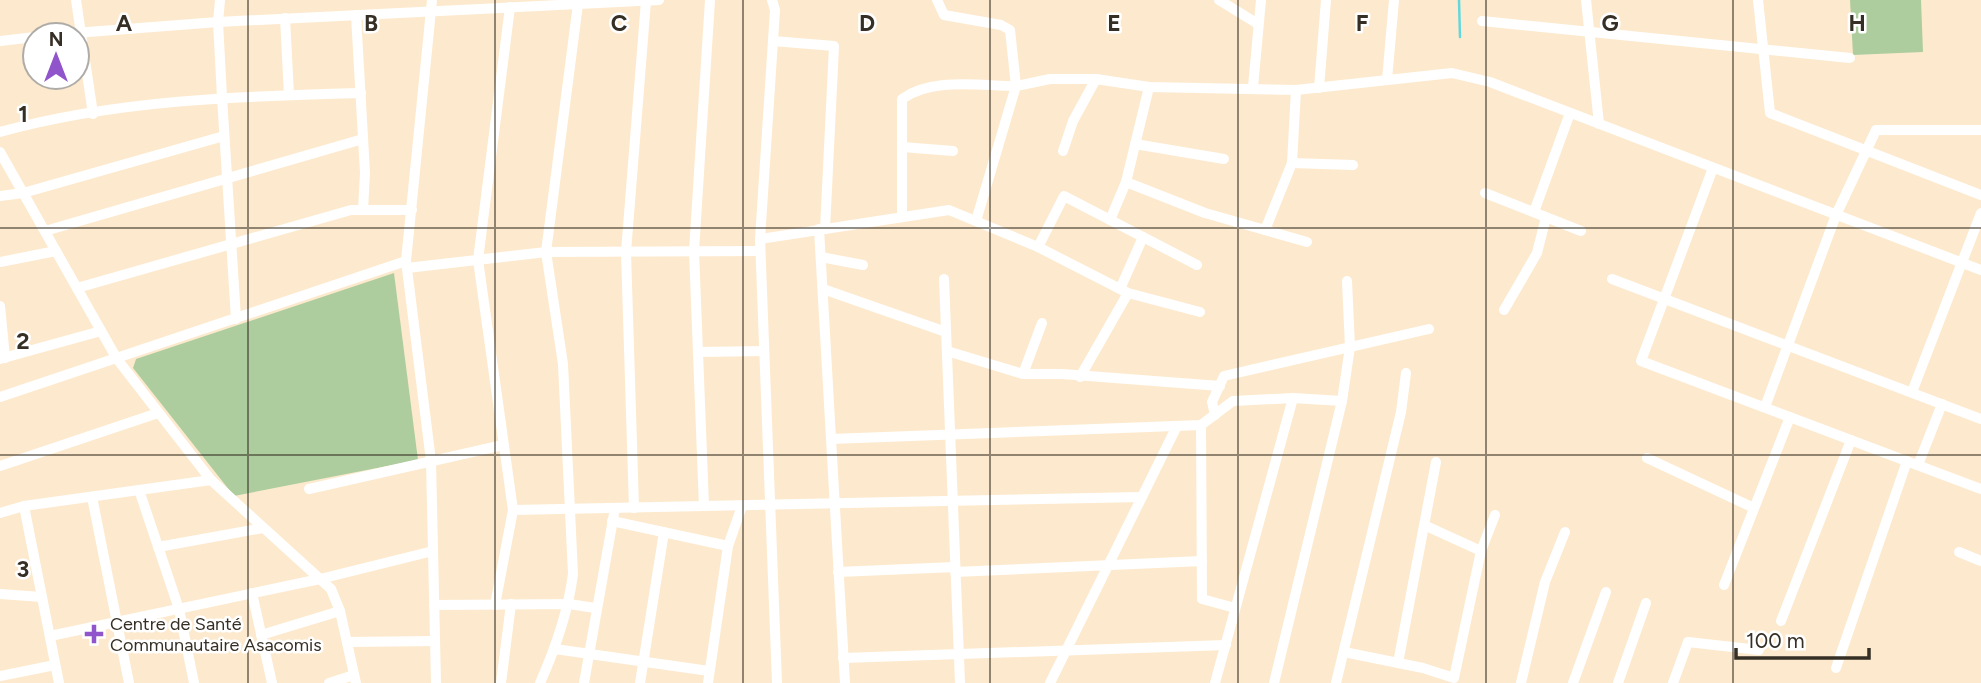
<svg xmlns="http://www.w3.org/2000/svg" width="1981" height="683" font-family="Figtree,sans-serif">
<rect width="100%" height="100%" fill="#fdeace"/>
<g fill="#aecd9e">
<polygon points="1850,0 1921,0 1923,52 1853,55"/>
<polygon points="394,273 418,460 234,496 133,368 136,359"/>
</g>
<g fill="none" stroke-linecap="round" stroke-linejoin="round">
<polyline stroke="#64d7dc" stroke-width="2.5" points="1459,0 1460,37"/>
<g stroke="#fff" stroke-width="10">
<polyline points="76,0 93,114"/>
<polyline points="220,0 218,22 222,97 236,319"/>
<polyline points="432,0 406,261 431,461 436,683"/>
<polyline points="772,0 775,10 760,239 777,683"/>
<polyline points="1219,0 1258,24"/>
<polyline points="1586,0 1599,124"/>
<polyline points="1758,0 1770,113 1981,195"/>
<polyline points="356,15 365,173 363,210"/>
<polyline points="285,18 289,95"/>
<polyline points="1482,21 1850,58"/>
<polyline points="49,35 218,22 659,0"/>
<polyline points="0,41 35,37"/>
<polyline points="773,41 834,46 825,229"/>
<polyline points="1387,80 1394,0"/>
<polyline points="1253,87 1261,0"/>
<polyline points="1319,88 1326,0"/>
<path d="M 0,132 C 116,100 240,96 361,93"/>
<polyline points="1135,144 1224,159"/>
<polyline points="902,147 953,151"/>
<polyline points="1063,151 1073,121 1096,79"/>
<polyline points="0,152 117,359 211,480 331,589 340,611 356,683"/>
<polyline points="1292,163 1353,165"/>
<polyline points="1713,168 1641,361 1981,489"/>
<polyline points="1126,182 1205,213 1307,242"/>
<polyline points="1485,193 1581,231"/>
<polyline points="0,196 23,193 224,136"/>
<polyline points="1534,212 1570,113"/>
<path d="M 902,217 L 902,99 C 932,77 980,86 1016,86 L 1010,30 L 1001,25 L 944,15 L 937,0"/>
<polyline points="1110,220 1126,182 1149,87"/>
<polyline points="976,221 1016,86 1050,79 1096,79 1149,87 1296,90 1452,73 1490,82 1981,270"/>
<polyline points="819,229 845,683"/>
<polyline points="1265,230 1292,163 1296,90"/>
<polyline points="45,231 363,139"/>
<polyline points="760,239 949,210 1038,247 1128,293 1200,312"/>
<polyline points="1038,247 1064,196 1197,265"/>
<polyline points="821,257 863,265"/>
<polyline points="0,262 56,251"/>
<polyline points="407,268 546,252 760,251"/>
<polyline points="944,279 960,683"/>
<polyline points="1612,279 1981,419"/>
<polyline points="77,288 351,210 412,210"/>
<polyline points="823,289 946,332"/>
<polyline points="1120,289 1143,237"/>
<polyline points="0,306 5,358"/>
<polyline points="1504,310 1537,253 1546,217"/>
<polyline points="947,351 1023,374 1062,374 1220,386"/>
<polyline points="698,352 764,351"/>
<polyline points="0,359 101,331"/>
<polyline points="1023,374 1042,323"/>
<polyline points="1080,377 1128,293"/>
<polyline points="1912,392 1981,213"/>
<polyline points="0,397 406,261"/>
<polyline points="1765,407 1836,215 1876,130 1981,130"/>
<polyline points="1215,415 1212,402 1224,376 1429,329"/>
<polyline points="1201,425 1202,599 1235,608"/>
<polyline points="831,439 1201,425 1233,401 1293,398 1342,401"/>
<polyline points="1647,458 1754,508"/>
<polyline points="1918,465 1942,404"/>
<polyline points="0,466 158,413"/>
<polyline points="309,489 503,445"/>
<polyline points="139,490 179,609 194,683"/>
<polyline points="92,497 129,683"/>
<polyline points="24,506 59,683"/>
<polyline points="704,506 694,251 710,0"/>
<polyline points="634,508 626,252 646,1"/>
<polyline points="513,510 1142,497"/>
<polyline points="0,513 24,506 211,480"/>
<polyline points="612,521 728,546"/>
<polyline points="1424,525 1481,551"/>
<polyline points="158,547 263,528"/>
<polyline points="1959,552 1981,561"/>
<polyline points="838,572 955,567"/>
<polyline points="955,572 1202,561"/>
<polyline points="1724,585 1790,417"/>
<polyline points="252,593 272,683"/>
<polyline points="0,594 42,597"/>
<polyline points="434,605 569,604 595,608"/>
<polyline points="495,605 513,510 478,260 510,7"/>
<polyline points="1781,621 1851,440"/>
<polyline points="261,635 340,611"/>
<polyline points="50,636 320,579 433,551"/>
<polyline points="347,642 435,641"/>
<polyline points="555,649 709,671"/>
<polyline points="1344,652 1423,668 1454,678 1481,551 1495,515"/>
<polyline points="843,658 1226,645"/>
<polyline points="1398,663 1436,462"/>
<polyline points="1836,668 1907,461"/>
<polyline points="0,676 55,665"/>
<polyline points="329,683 354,675"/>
<polyline points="501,683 511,604"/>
<path d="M 540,683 C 556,647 568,613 573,574 L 563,364 L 546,252 L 578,4"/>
<polyline points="584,683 615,508"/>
<polyline points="640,683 664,532"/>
<polyline points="708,683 728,546 742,506"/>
<polyline points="1050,683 1177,426"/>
<polyline points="1215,683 1293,398"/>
<polyline points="1274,683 1342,401 1350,347 1347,281"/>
<polyline points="1336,683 1401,412 1406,373"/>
<polyline points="1521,683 1545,582 1565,532"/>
<polyline points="1573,683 1606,592"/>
<polyline points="1618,683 1646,603"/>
<polyline points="1673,683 1688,642 1759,650"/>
</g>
</g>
<path fill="none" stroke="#362f25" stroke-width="2" stroke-opacity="0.55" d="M 248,0 L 248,683M 495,0 L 495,683M 743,0 L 743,683M 990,0 L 990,683M 1238,0 L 1238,683M 1486,0 L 1486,683M 1733,0 L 1733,683M 0,228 L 1981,228M 0,455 L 1981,455"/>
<path fill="#9054cb" stroke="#fff" stroke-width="2.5" d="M90.5 623.5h7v7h7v7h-7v7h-7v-7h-7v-7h7z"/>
<g text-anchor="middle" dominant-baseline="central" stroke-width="5" stroke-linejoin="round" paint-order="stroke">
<g font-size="18" fill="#362f25" stroke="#fff" text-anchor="start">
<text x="110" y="624">Centre de Santé<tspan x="110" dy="21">Communautaire Asacomis</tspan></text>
</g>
</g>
<g font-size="23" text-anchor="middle" font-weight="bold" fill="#362f25" stroke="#fff" stroke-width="5" stroke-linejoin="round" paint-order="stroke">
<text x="124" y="31">A</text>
<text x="371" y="31">B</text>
<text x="619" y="31">C</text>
<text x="867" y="31">D</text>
<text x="1114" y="31">E</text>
<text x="1362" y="31">F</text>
<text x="1610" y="31">G</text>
<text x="1857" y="31">H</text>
<text x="23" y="122">1</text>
<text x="23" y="349">2</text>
<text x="23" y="577">3</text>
</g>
<g transform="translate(56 56)"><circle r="33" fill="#ffffff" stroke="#afaca8" stroke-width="2"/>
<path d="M0-5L12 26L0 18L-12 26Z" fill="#9054cb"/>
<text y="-10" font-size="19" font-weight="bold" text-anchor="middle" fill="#362f25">N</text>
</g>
<path d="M1736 648v10h133v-10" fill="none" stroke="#362f25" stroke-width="3.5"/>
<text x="1746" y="648" font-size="21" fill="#362f25" stroke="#ffffff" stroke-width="5" paint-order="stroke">100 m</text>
</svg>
